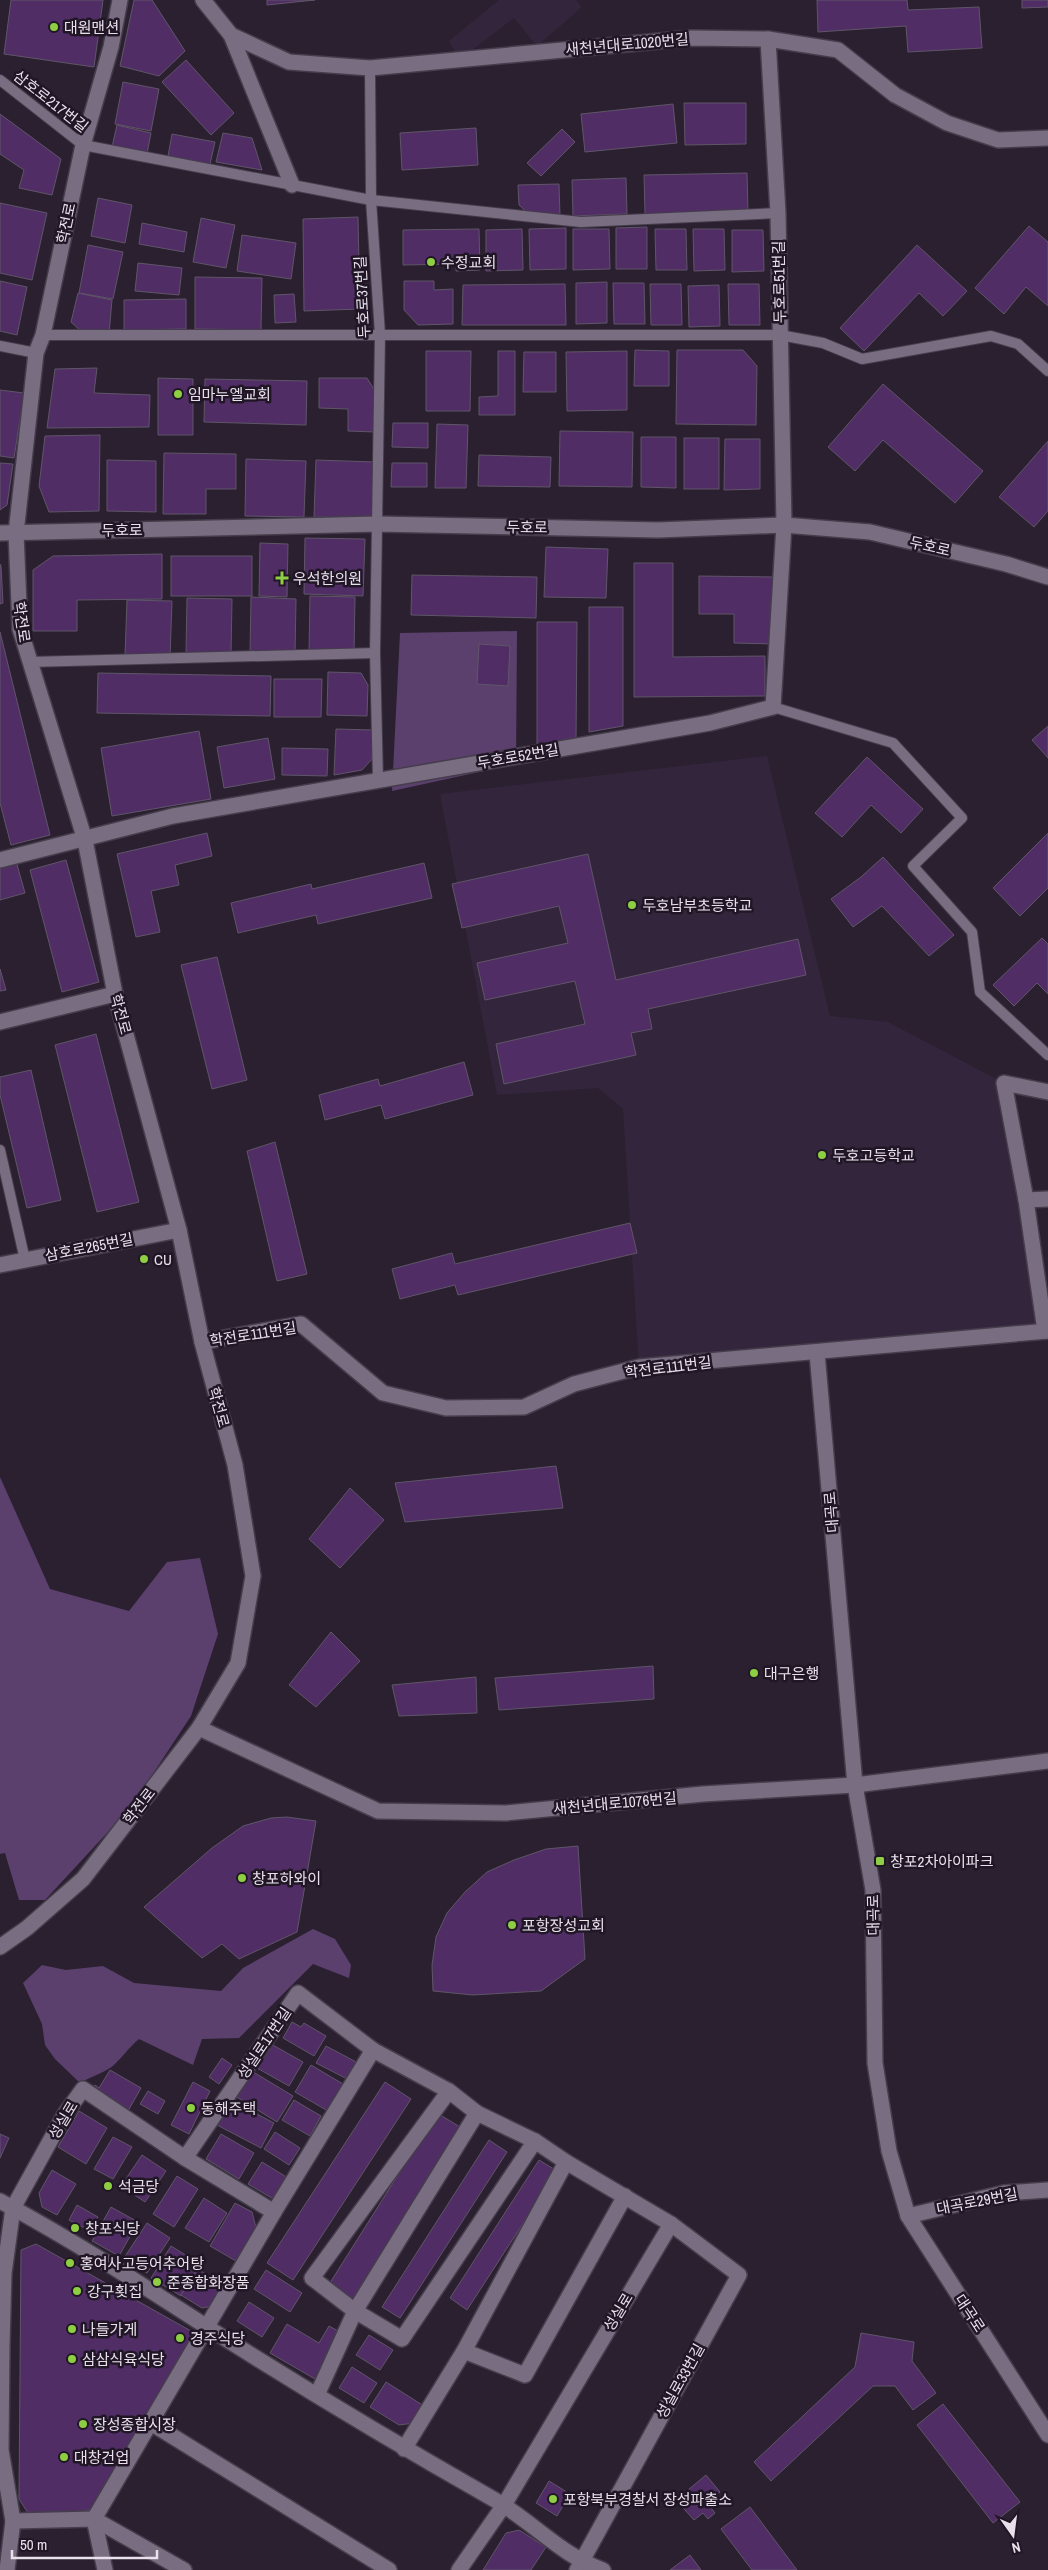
<svg xmlns="http://www.w3.org/2000/svg" width="1048" height="2570" font-family="'Archivo Narrow','Noto Sans KR',sans-serif">
<rect width="100%" height="100%" fill="#2a2030"/>
<g fill="#33263c">
<polygon points="499,0 576,0 582,7 537,46 514,18 467,54 455,52 449,41"/>
<polygon points="767,756 830,1016 888,1022 1004,1083 1045,1331 639,1367 623,1109 598,1088 497,1095 440,794"/>
</g>
<g fill="#5b406d">
<polygon points="517,631 516,764 392,791 400,633"/>
<polygon points="0,1477 50,1589 129,1611 167,1562 200,1558 218,1634 191,1716 131,1807 45,1900 19,1900 5,1853 0,1854"/>
<path d="M 313,1929 L 335,1939 L 351,1965 L 349,1978 L 313,1964 L 239,2038 L 202,2039 L 193,2065 L 139,2039 C 129,2047 118,2063 110,2068 C 101,2074 90,2077 80,2083 L 55,2059 L 45,2045 L 42,2024 L 23,1983 L 42,1965 L 66,1970 L 103,1966 L 134,1983 L 221,1991 L 243,1968 Z"/>
</g>
<g fill="#502e65" stroke="#605568">
<polygon points="11,0 103,0 94,67 4,54"/>
<polygon points="134,0 152,0 185,51 159,76 120,66"/>
<polygon points="267,0 315,0 267,5"/>
<polygon points="817,0 907,0 908,10 979,7 982,48 908,52 906,26 818,32"/>
<polygon points="1022,0 1048,0 1048,7 1022,8"/>
<polygon points="186,60 234,113 211,135 162,82"/>
<polygon points="123,82 159,89 151,131 115,124"/>
<polygon points="684,103 746,103 746,144 685,145"/>
<polygon points="673,104 677,143 585,152 581,114"/>
<polygon points="0,114 61,159 52,195 19,188 24,170 0,154"/>
<polygon points="117,125 151,133 147,154 112,147"/>
<polygon points="476,128 478,165 402,170 400,133"/>
<polygon points="562,129 575,142 541,176 527,163"/>
<polygon points="223,133 252,138 262,170 216,162"/>
<polygon points="172,134 215,142 210,164 168,156"/>
<polygon points="747,173 748,212 645,214 644,175"/>
<polygon points="626,178 627,214 573,216 572,180"/>
<polygon points="559,184 560,216 532,217 519,205 518,185"/>
<polygon points="98,198 132,205 125,243 91,236"/>
<polygon points="0,203 47,213 32,280 0,273"/>
<polygon points="358,217 360,309 304,311 303,219"/>
<polygon points="201,218 235,225 226,268 193,262"/>
<polygon points="142,223 187,232 184,252 139,244"/>
<polygon points="1029,226 1048,242 1048,306 1026,287 1004,314 975,288"/>
<polygon points="647,227 647,269 616,269 616,228"/>
<polygon points="566,228 566,269 530,270 529,229"/>
<polygon points="479,229 480,270 456,271 456,264 403,265 403,230"/>
<polygon points="522,229 523,270 486,271 486,230"/>
<polygon points="573,229 609,229 610,269 573,270"/>
<polygon points="655,229 686,229 687,270 656,270"/>
<polygon points="693,229 724,229 725,270 694,271"/>
<polygon points="732,230 763,230 764,271 732,272"/>
<polygon points="242,235 296,243 291,279 237,271"/>
<polygon points="88,245 123,252 113,299 79,293"/>
<polygon points="917,245 967,291 943,316 919,293 864,351 840,328"/>
<polygon points="138,263 182,268 179,295 135,291"/>
<polygon points="195,277 262,278 261,330 195,329"/>
<polygon points="0,281 27,287 17,335 0,331"/>
<polygon points="404,281 434,281 434,290 453,289 453,324 418,325 404,310"/>
<polygon points="607,282 607,323 576,324 576,283"/>
<polygon points="613,283 644,283 645,324 614,324"/>
<polygon points="565,284 566,325 462,325 463,285"/>
<polygon points="650,284 681,284 682,325 651,325"/>
<polygon points="728,284 759,284 760,325 729,325"/>
<polygon points="719,285 720,326 689,327 688,286"/>
<polygon points="78,293 112,300 109,334 83,333 71,322"/>
<polygon points="294,294 296,322 275,323 274,295"/>
<polygon points="186,299 186,329 124,330 124,300"/>
<polygon points="635,350 669,351 669,386 634,386"/>
<polygon points="677,350 743,350 757,366 756,425 676,424"/>
<polygon points="426,351 471,351 470,411 426,411"/>
<polygon points="498,351 515,351 515,415 479,415 479,397 498,396"/>
<polygon points="627,351 627,410 567,411 566,352"/>
<polygon points="524,352 556,352 556,392 523,392"/>
<polygon points="97,368 94,393 150,395 149,427 47,428 55,369"/>
<polygon points="158,378 193,379 193,435 158,435"/>
<polygon points="319,378 367,378 375,391 375,432 348,431 348,409 319,408"/>
<polygon points="205,379 307,381 306,425 204,422"/>
<polygon points="883,384 983,471 955,503 883,440 855,471 828,447"/>
<polygon points="0,390 24,393 14,458 0,456"/>
<polygon points="393,423 428,423 428,448 392,447"/>
<polygon points="437,424 468,425 466,488 435,488"/>
<polygon points="560,431 633,432 632,487 559,486"/>
<polygon points="100,435 99,511 49,512 39,486 45,436"/>
<polygon points="641,437 676,437 676,488 641,487"/>
<rect x="684" y="438" width="35" height="51"/>
<polygon points="725,439 760,439 760,489 724,490"/>
<polygon points="1048,441 1048,511 1034,527 999,497"/>
<polygon points="164,453 236,454 236,489 206,489 206,514 163,514"/>
<polygon points="479,455 551,457 550,487 478,486"/>
<polygon points="246,459 306,461 304,517 245,516"/>
<polygon points="107,460 156,461 156,512 107,511"/>
<polygon points="316,460 375,462 374,518 314,517"/>
<polygon points="0,463 13,464 7,505 0,510"/>
<polygon points="392,463 427,463 427,487 391,487"/>
<polygon points="305,538 365,539 363,596 304,594"/>
<polygon points="260,543 288,544 287,597 259,596"/>
<polygon points="546,547 608,549 606,598 544,597"/>
<polygon points="162,554 162,599 77,600 77,631 33,631 33,570 53,556"/>
<rect x="171" y="556" width="81" height="40"/>
<polygon points="634,563 673,563 673,657 765,656 765,696 634,697"/>
<polygon points="0,564 1,566 3,603 0,604"/>
<polygon points="412,575 537,577 536,618 411,615"/>
<polygon points="699,576 776,577 775,644 734,643 734,614 699,614"/>
<polygon points="310,596 355,597 354,653 309,652"/>
<polygon points="251,597 296,599 295,654 250,653"/>
<polygon points="187,598 232,599 231,654 186,653"/>
<polygon points="127,600 172,601 170,657 125,656"/>
<polygon points="589,607 623,607 623,726 589,732"/>
<polygon points="537,622 577,622 576,741 537,748"/>
<polygon points="0,632 50,835 11,845 0,803"/>
<polygon points="479,644 510,646 508,686 477,684"/>
<polygon points="328,672 361,673 368,685 367,716 327,715"/>
<polygon points="98,673 271,676 270,716 97,713"/>
<polygon points="274,679 322,679 321,717 274,717"/>
<polygon points="1048,726 1048,758 1032,740"/>
<polygon points="336,729 373,730 372,759 362,770 334,775"/>
<polygon points="199,731 211,799 112,816 101,748"/>
<polygon points="268,738 275,779 224,788 217,747"/>
<polygon points="282,748 328,749 327,776 282,775"/>
<polygon points="867,757 923,809 901,833 871,805 842,837 815,813"/>
<polygon points="207,833 212,856 175,865 179,885 151,891 160,932 136,937 117,854"/>
<polygon points="1048,833 1048,888 1020,916 993,888"/>
<polygon points="588,854 616,980 798,939 806,975 648,1009 652,1029 631,1033 636,1055 504,1084 496,1044 585,1024 575,981 485,1000 477,963 568,943 559,906 462,928 452,884"/>
<polygon points="883,857 954,935 929,956 882,906 853,927 831,899 861,877"/>
<polygon points="66,860 99,982 62,992 30,870"/>
<polygon points="16,861 25,893 0,900 0,865"/>
<polygon points="424,863 432,898 318,924 316,915 238,933 231,903 311,884 312,889"/>
<polygon points="1042,938 1048,944 1048,994 1037,983 1014,1006 993,985"/>
<polygon points="217,957 247,1080 212,1089 181,965"/>
<polygon points="0,969 6,990 0,991"/>
<polygon points="96,1034 139,1202 97,1212 55,1045"/>
<polygon points="464,1062 473,1095 385,1119 381,1105 325,1120 319,1095 378,1079 380,1086"/>
<polygon points="31,1070 61,1200 27,1208 0,1095 0,1077"/>
<polygon points="275,1142 307,1274 277,1281 247,1151"/>
<polygon points="630,1223 637,1253 458,1295 455,1285 400,1299 392,1269 452,1253 455,1264"/>
<polygon points="556,1466 563,1508 405,1522 395,1483"/>
<polygon points="350,1488 384,1520 340,1568 309,1539"/>
<polygon points="331,1632 360,1661 316,1707 289,1685"/>
<polygon points="653,1666 654,1699 499,1710 495,1678"/>
<polygon points="476,1677 477,1713 399,1716 392,1685"/>
<polygon points="287,1817 316,1821 297,1932 239,1959 222,1944 202,1958 144,1907 212,1848 243,1826 271,1818"/>
<polygon points="578,1846 585,1959 541,1991 473,1995 433,1991 432,1965 436,1937 447,1913 465,1892 487,1872 514,1860 546,1849"/>
<polygon points="292,2022 301,2027 304,2023 326,2036 314,2056 283,2038"/>
<polygon points="271,2044 303,2062 289,2086 257,2068"/>
<polygon points="326,2046 360,2064 351,2081 316,2063"/>
<polygon points="222,2058 232,2065 219,2084 209,2077"/>
<polygon points="311,2065 343,2084 328,2111 295,2092"/>
<polygon points="110,2070 141,2088 128,2111 92,2090 95,2085 99,2088"/>
<polygon points="250,2070 293,2096 277,2122 235,2096"/>
<polygon points="193,2082 210,2091 189,2134 171,2125"/>
<polygon points="385,2082 411,2099 293,2280 267,2263"/>
<polygon points="148,2091 165,2101 158,2114 140,2104"/>
<polygon points="230,2100 274,2123 261,2148 217,2125"/>
<polygon points="294,2100 321,2116 310,2136 282,2120"/>
<polygon points="79,2111 107,2128 86,2164 58,2147"/>
<polygon points="437,2113 465,2130 356,2303 328,2286"/>
<polygon points="275,2132 300,2148 289,2165 264,2149"/>
<polygon points="0,2134 9,2138 0,2158"/>
<polygon points="221,2134 254,2153 239,2179 206,2159"/>
<polygon points="113,2137 132,2147 113,2179 94,2169"/>
<polygon points="489,2140 507,2152 400,2318 382,2307"/>
<polygon points="142,2155 166,2171 145,2202 121,2186"/>
<polygon points="539,2160 557,2171 467,2310 450,2298"/>
<polygon points="262,2162 288,2178 275,2200 248,2184"/>
<polygon points="52,2170 76,2184 57,2215 42,2207 39,2193"/>
<polygon points="177,2176 198,2189 174,2227 153,2214"/>
<polygon points="204,2198 227,2213 209,2242 185,2228"/>
<polygon points="235,2203 252,2212 258,2236 241,2264 210,2246"/>
<polygon points="77,2205 98,2217 90,2231 69,2220"/>
<polygon points="111,2207 138,2222 119,2256 92,2241"/>
<polygon points="147,2223 170,2238 147,2273 124,2258"/>
<polygon points="36,2244 191,2331 193,2349 93,2509 79,2512 28,2513 19,2499 21,2250"/>
<polygon points="171,2246 200,2264 181,2296 151,2278"/>
<polygon points="198,2269 228,2288 217,2305 202,2308 181,2295"/>
<polygon points="266,2270 302,2293 290,2312 254,2289"/>
<polygon points="249,2302 274,2318 262,2337 237,2321"/>
<polygon points="287,2324 319,2343 329,2326 342,2333 315,2379 270,2353"/>
<polygon points="861,2333 914,2342 912,2361 936,2393 913,2410 895,2386 873,2386 771,2481 754,2462 855,2367"/>
<polygon points="369,2335 393,2350 380,2370 356,2355"/>
<polygon points="352,2367 377,2383 364,2403 339,2388"/>
<polygon points="386,2382 424,2406 414,2423 399,2425 370,2407"/>
<polygon points="943,2404 1020,2502 993,2523 917,2425"/>
<polygon points="706,2475 720,2492 707,2503 715,2513 708,2519 703,2513 694,2520 676,2500"/>
<polygon points="549,2481 570,2494 557,2516 536,2503"/>
<polygon points="750,2507 797,2570 752,2570 721,2529"/>
<polygon points="519,2530 546,2547 531,2570 483,2570 506,2533"/>
<polygon points="690,2555 701,2570 670,2570"/>
</g>
<g fill="none" stroke-linecap="round" stroke-linejoin="round">
<g stroke="#453d4b" stroke-width="12">
<g id="lane">
<polyline points="370,68 371,200 380,334 375,653 378,780"/>
<polyline points="0,80 83,145 371,200 581,222 778,213"/>
<polyline points="43,335 780,335 823,343 862,359 991,336 1018,344 1048,371"/>
<polyline points="0,346 36,353"/>
<polyline points="29,662 375,653"/>
<polyline points="773,707 893,743 962,818 913,866 972,932 980,992 1048,1055"/>
<polyline points="0,1150 25,1260"/>
</g>
</g>
<g stroke="#453d4b" stroke-width="18">
<g id="street">
<polyline points="231,35 292,185"/>
<polyline points="0,860 173,816 710,723 773,707 784,525 778,213 768,39"/>
<polyline points="0,1022 115,994"/>
<polyline points="1026,1200 1048,1199"/>
<polyline points="0,1265 179,1230"/>
<polyline points="1045,1331 1026,1200 1004,1083 1048,1092"/>
<polyline points="202,1342 301,1324 383,1393 446,1408 524,1407 574,1384 639,1367 1048,1331"/>
<polyline points="817,1353 855,1785 873,1890 875,2063 889,2151 908,2216 1048,2435"/>
<polyline points="199,1728 378,1811 506,1813 703,1794 855,1785 1048,1761"/>
<polyline points="0,1947 27,1928 83,1879 199,1728 238,1663 253,1576 235,1465 202,1342 179,1230 115,994 85,840 20,629 16,533 36,353 43,335 83,145 111,47 120,0"/>
<polyline points="449,2091 312,2278 355,2311 402,2339 535,2141"/>
<polyline points="185,2158 298,1993 373,2050 449,2091 477,2113 535,2141 566,2162 671,2224 739,2275 577,2570"/>
<path d="M 0,2201 C 71,2239 139,2283 207,2327 C 301,2387 398,2445 495,2500 C 533,2522 562,2556 603,2570"/>
<polyline points="908,2216 1004,2193 1048,2190"/>
<polyline points="464,2351 525,2375 625,2196"/>
<polyline points="317,2395 355,2311 477,2113"/>
<polyline points="151,2423 389,2570"/>
<polyline points="404,2449 464,2351 566,2162"/>
<polyline points="13,2521 94,2519 184,2570"/>
<polyline points="7,2570 13,2521 1,2450 2,2345 4,2273 13,2208 65,2114 83,2089 185,2158 274,2212"/>
<polyline points="105,2570 94,2519 274,2212 373,2050"/>
<polyline points="459,2570 504,2505 671,2224"/>
</g>
</g>
<g stroke="#453d4b" stroke-width="18">
<g id="secondary">
<polyline points="203,0 231,35 289,62 370,68 692,38 768,39 838,50 895,95 947,123 998,140 1048,138"/>
<polyline points="0,533 377,524 658,530 784,525 870,532 1006,564 1048,577"/>
</g>
</g>
<use href="#lane" stroke="#796d81" stroke-width="10"/>
<use href="#street" stroke="#796d81" stroke-width="15"/>
<use href="#secondary" stroke="#796d81" stroke-width="15"/>
</g>
<g fill="#8ece43" stroke="#201626" stroke-width="2">
<circle cx="54" cy="27" r="5"/>
<circle cx="431" cy="262" r="5"/>
<circle cx="178" cy="394" r="5"/>
<path d="M279.5 570.5h5v5h5v5h-5v5h-5v-5h-5v-5h5z"/>
<circle cx="632" cy="905" r="5"/>
<circle cx="822" cy="1155" r="5"/>
<circle cx="144" cy="1259" r="5"/>
<circle cx="754" cy="1673" r="5"/>
<rect x="875" y="1856" width="10" height="10" rx="2.5"/>
<circle cx="242" cy="1878" r="5"/>
<circle cx="512" cy="1925" r="5"/>
<circle cx="191" cy="2108" r="5"/>
<circle cx="108" cy="2186" r="5"/>
<circle cx="75" cy="2228" r="5"/>
<circle cx="70" cy="2263" r="5"/>
<circle cx="157" cy="2282" r="5"/>
<circle cx="77" cy="2291" r="5"/>
<circle cx="72" cy="2329" r="5"/>
<circle cx="180" cy="2338" r="5"/>
<circle cx="72" cy="2359" r="5"/>
<circle cx="83" cy="2424" r="5"/>
<circle cx="64" cy="2457" r="5"/>
<circle cx="553" cy="2499" r="5"/>
</g>
<g text-anchor="middle" dominant-baseline="central" stroke-width="5" stroke-linejoin="round" paint-order="stroke">
<g font-size="15" fill="#e8e1ec" stroke="#201626" text-anchor="start">
<text x="64" y="27">대원맨션</text>
<text x="441" y="262">수정교회</text>
<text x="188" y="394">임마누엘교회</text>
<text x="293" y="578">우석한의원</text>
<text x="642" y="905">두호남부초등학교</text>
<text x="832" y="1155">두호고등학교</text>
<text x="154" y="1259">CU</text>
<text x="764" y="1673">대구은행</text>
<text x="890" y="1861">창포2차아이파크</text>
<text x="252" y="1878">창포하와이</text>
<text x="522" y="1925">포항장성교회</text>
<text x="201" y="2108">동해주택</text>
<text x="118" y="2186">석금당</text>
<text x="85" y="2228">창포식당</text>
<text x="80" y="2263">홍여사고등어추어탕</text>
<text x="167" y="2282">준종합화장품</text>
<text x="87" y="2291">강구횟집</text>
<text x="82" y="2329">나들가게</text>
<text x="190" y="2338">경주식당</text>
<text x="82" y="2359">삼삼식육식당</text>
<text x="93" y="2424">장성종합시장</text>
<text x="74" y="2457">대창건업</text>
<text x="563" y="2499">포항북부경찰서 장성파출소</text>
</g>
<g font-size="15" fill="#e8e1ec" stroke="#201626">
<text transform="translate(627 44) rotate(-5)">새천년대로1020번길</text>
<text transform="translate(51 101) rotate(38)">삼호로217번길</text>
<text transform="translate(66 223) rotate(-78)">학전로</text>
<text transform="translate(779 282) rotate(-91)">두호로51번길</text>
<text transform="translate(362 297) rotate(-93)">두호로37번길</text>
<text transform="translate(527 527) rotate(1)">두호로</text>
<text transform="translate(122 530) rotate(-1)">두호로</text>
<text transform="translate(930 546) rotate(13)">두호로</text>
<text transform="translate(22 622) rotate(82)">학전로</text>
<text transform="translate(518 756) rotate(-10)">두호로52번길</text>
<text transform="translate(121 1014) rotate(75)">학전로</text>
<text transform="translate(89 1247) rotate(-11)">삼호로265번길</text>
<text transform="translate(253 1334) rotate(-9)">학전로111번길</text>
<text transform="translate(668 1367) rotate(-7)">학전로111번길</text>
<text transform="translate(219 1407) rotate(75)">학전로</text>
<text transform="translate(831 1512) rotate(-95)">대곡로</text>
<text transform="translate(615 1803) rotate(-5)">새천년대로1076번길</text>
<text transform="translate(139 1806) rotate(-52)">학전로</text>
<text transform="translate(873 1915) rotate(-91)">대곡로</text>
<text transform="translate(264 2043) rotate(-56)">성실로17번길</text>
<text transform="translate(63 2120) rotate(-59)">성실로</text>
<text transform="translate(977 2201) rotate(-11)">대곡로29번길</text>
<text transform="translate(618 2312) rotate(-59)">성실로</text>
<text transform="translate(970 2313) rotate(57)">대곡로</text>
<text transform="translate(680 2381) rotate(-61)">성실로33번길</text>
</g>
</g>
<g transform="translate(1013 2535) rotate(166)" stroke="#201626" stroke-width="4" paint-order="stroke">
<path d="M0-4L9 19L0 12L-9 19Z" fill="#e8e1ec"/>
<text y="-8" font-size="14" font-weight="bold" text-anchor="middle" fill="#e8e1ec">N</text>
</g>
<path d="M12 2550v8h145v-8" fill="none" stroke="#e8e1ec" stroke-width="2.5"/>
<text x="20" y="2550" font-size="15" fill="#e8e1ec" stroke="#201626" stroke-width="4" paint-order="stroke">50 m</text>
</svg>
